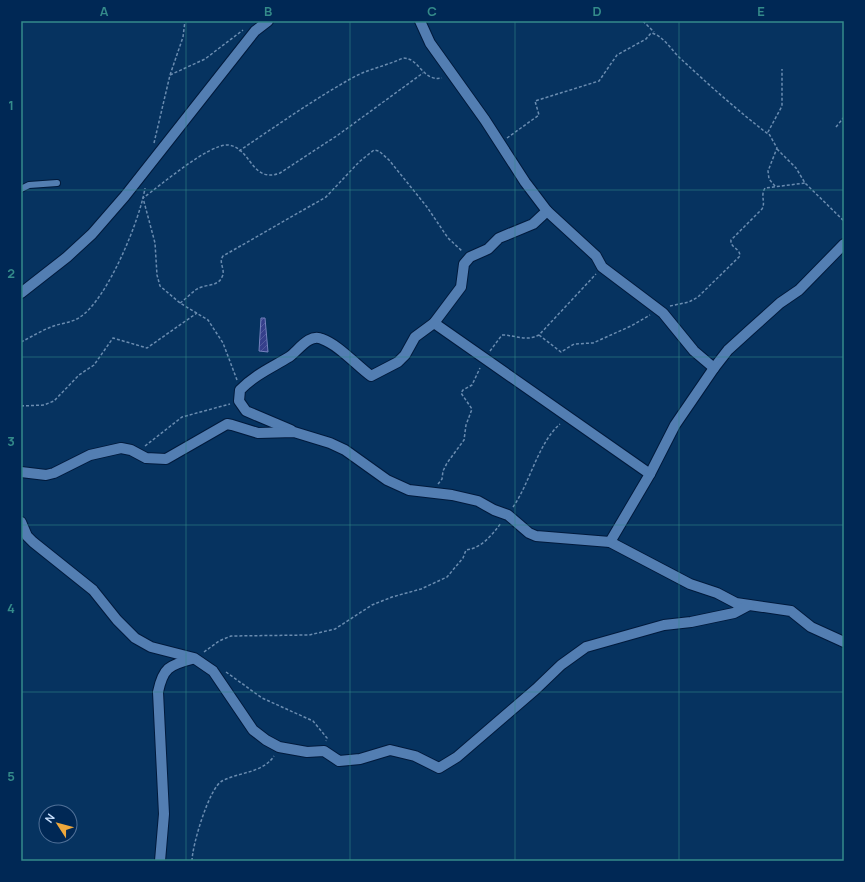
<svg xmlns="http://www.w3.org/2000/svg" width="865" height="882" font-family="Manrope,sans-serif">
<defs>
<pattern id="building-hatch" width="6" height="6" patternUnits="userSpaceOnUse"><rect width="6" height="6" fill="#353f8b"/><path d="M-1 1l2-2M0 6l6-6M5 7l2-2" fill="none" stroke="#515a9c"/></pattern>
</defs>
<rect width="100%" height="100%" fill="#063360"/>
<polygon fill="url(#building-hatch)" stroke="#7381bd" points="261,318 265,318 268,352 259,351"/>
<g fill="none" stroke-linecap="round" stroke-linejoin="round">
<g stroke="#001a3c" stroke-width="8">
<polyline id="lane" points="21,189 29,185 57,183"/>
</g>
<g stroke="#001a3c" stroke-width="12">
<g id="street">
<polyline points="420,21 430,43 485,120 525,182 547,211 596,256 602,267 663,313 694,351 714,368"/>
<polyline points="21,293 67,257 92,234 125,196 255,31 268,21"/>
<polyline points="434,323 650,474"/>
<path d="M 291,430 L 246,411 L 239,401 L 240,390 C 256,374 271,368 289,357 C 298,351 309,333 322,339 C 339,345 356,365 371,376 L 398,362 L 405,355 L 415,337 L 434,323 L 461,287 L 464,264 L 470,257 L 488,249 L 499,238 L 533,224 L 547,211"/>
<polyline points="21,472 46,475 54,473 90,455 121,448 131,450 146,458 166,459 227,424 232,425 258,433 294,432 330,443 345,450 387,480 409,490 452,495 478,501 494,510 508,515 529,533 536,536 610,542 690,584 717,593 736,603 791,611 811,627 844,642"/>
<polyline points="21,522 27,536 33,542 93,590 117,620 135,638 151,647 194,658 213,671 253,730 266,740 279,747 307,752 324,751 339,761 360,759 390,750 415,756 439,768 457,757 536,689 561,665 586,647 664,625 691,622 734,613 749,605"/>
<polyline points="610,542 650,474 675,425 714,368 728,350 750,330 780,303 799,290 844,244"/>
<path d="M 160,861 L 164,814 L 158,692 C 163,668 169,665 192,659"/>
</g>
</g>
<g stroke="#6a8cb0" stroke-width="1.5" stroke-dasharray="3 2" stroke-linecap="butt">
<polyline points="643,21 654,32"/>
<polyline points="170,75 205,59 243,30"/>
<polyline points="836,127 844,117"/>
<path d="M 507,138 L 539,115 L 535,101 L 599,81 L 617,55 L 646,39 L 651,33 C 663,35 672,51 681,59 C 709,85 738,111 768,134"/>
<polyline points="154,143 170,75 183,37 185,21"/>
<polyline points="777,149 796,168 805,183 844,221"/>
<path d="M 239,151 C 276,126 313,100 352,78 C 368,69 386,66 403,58 C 420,58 422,82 442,78"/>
<polyline points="775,186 769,179 768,171 777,148 768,132 782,106 782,69"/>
<path d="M 180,303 C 186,299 191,293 197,289 C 205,284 218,287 222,277 C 226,269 218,263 223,256 L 326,197 L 359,162 L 374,150 L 379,151 L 389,160 L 427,207 L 448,238 L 462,251"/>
<path d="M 670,306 L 689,302 L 698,297 L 740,256 C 740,248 730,248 731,240 L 762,209 C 766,202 760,196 765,188 L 805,183"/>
<polyline points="539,335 561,352 574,344 593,343 631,326 650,315"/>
<path d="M 21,342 C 31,337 41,331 51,327 C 60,323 72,323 80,317 C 107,300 140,220 145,188"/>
<path d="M 490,351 L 502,335 C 516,335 525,342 539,335 L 596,274"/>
<path d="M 237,380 L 223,343 L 208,320 L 180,303 L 160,286 L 157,275 L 155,243 L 143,198 C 160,186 208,144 228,145 C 251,147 251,184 280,173 L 338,135 L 423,73"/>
<polyline points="21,406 44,405 54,401 79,375 94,365 113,338 147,348 197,313"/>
<polyline points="145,446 182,417 230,404"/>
<polyline points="438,484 442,479 443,471 447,463 464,440 466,425 472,409 461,393 463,390 472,385 480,368"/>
<path d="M 513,507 C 530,483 538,443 560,424"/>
<path d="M 204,652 L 219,641 L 231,636 L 309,635 L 335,629 L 372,605 L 392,597 L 421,589 L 447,577 L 463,558 L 466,550 C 482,548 492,535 501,523"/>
<polyline points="226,672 262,698 313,721 327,738 326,741"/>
<path d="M 192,861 C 192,846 209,788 222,781 C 239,772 263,773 274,756"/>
</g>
<use href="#lane" stroke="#537eb2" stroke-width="6"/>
<use href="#street" stroke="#537eb2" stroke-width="10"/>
</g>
<path fill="none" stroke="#348b8a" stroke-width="1" stroke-opacity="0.55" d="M 186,21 L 186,861M 350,21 L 350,861M 515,21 L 515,861M 679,21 L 679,861M 21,190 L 844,190M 21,357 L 844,357M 21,525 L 844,525M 21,692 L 844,692"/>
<rect width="865" height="882" fill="none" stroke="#002855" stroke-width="44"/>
<g transform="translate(58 824) rotate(306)"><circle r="19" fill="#002855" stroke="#507198"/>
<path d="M0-3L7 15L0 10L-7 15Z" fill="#eea83c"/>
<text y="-6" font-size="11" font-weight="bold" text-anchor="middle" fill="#c8dffc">N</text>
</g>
<rect x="22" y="22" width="821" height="838" fill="none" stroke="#348b8a" stroke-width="1.5"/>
<g font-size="13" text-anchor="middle" font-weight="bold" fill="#348b8a">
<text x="104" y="16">A</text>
<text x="268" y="16">B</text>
<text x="432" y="16">C</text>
<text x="597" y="16">D</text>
<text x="761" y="16">E</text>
<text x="11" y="110">1</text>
<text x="11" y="278">2</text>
<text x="11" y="446">3</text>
<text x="11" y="613">4</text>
<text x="11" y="781">5</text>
</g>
</svg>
